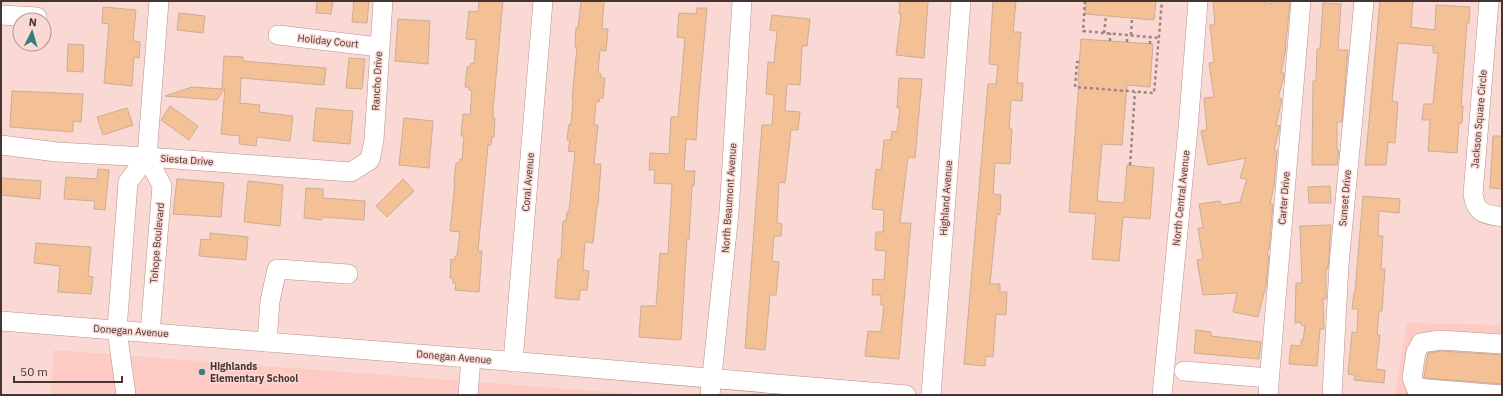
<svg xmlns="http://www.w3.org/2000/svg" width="1503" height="396" font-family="'IBM Plex Sans',sans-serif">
<rect width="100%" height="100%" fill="#fad8d3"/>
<g fill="#fdcbc3">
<polygon points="1407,323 1502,325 1502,395 1395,395"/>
<polygon points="54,350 647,395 51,395"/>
</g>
<g fill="#f4c197" stroke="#cbad95">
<polygon points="317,1 333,1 331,14 316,13"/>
<polygon points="354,1 369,1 367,23 352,22"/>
<polygon points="479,1 503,1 493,109 493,118 495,118 494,137 492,137 491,145 488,145 478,251 482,251 479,292 455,290 456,283 453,283 453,279 450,278 451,259 455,260 455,256 457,256 460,232 450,231 455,182 454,182 456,163 459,163 460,159 462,160 464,136 461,136 463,114 470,115 472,91 469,90 469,87 465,87 467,67 470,67 471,63 474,64 476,40 466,39 469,11 478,12"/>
<polygon points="581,1 604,1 602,29 608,29 606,51 600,50 598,74 601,74 601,78 605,78 603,98 600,98 599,102 596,101 594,125 598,125 594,164 601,164 598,205 597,205 593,243 585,242 583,270 589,271 587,290 580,290 579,300 555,298 558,259 561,259 563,221 566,221 567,212 569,212 575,152 568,151 570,141 567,140 569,124 571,125 573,99 572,99 577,47 575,47 576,28 578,28"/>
<polygon points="900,1 928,1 924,58 896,55 901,14 899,14"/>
<polygon points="993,1 1016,1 1013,32 1021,32 1017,83 1023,83 1022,101 1011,100 1009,129 1012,129 1010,164 995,163 993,194 1001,195 1000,215 997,214 990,284 1000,284 1000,292 1007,292 1006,315 996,314 993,357 986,356 985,366 964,364 988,84 996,84 998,65 989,64"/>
<polygon points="1086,1 1156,1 1154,20 1085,14"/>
<polygon points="1213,1 1259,1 1271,4 1271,1 1290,1 1287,33 1285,46 1286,46 1286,48 1281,73 1284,73 1284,76 1278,98 1282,99 1276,125 1280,126 1274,150 1277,151 1274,186 1270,204 1273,204 1269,248 1267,255 1269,256 1266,286 1258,317 1233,312 1237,293 1203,295 1197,260 1203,259 1198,228 1203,228 1199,204 1220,201 1221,205 1240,202 1247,179 1240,178 1246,158 1208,165 1201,131 1207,130 1204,98 1214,97 1209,63 1214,62 1210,25 1215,25"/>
<polygon points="1380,1 1413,1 1411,27 1435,30 1436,5 1470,7 1469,23 1467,23 1461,106 1463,106 1462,123 1459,123 1457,153 1428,151 1430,120 1422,120 1424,104 1433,104 1438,53 1433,53 1433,46 1398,43 1392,101 1398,102 1395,143 1388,142 1386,165 1365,165"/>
<polygon points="1323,3 1341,4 1338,50 1348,50 1342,122 1337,122 1337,150 1339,150 1337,165 1312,165 1313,81 1316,81 1317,49 1320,49"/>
<polygon points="103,7 136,10 133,41 140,42 139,58 134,57 132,86 104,83 109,24 102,23"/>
<polygon points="697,8 707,8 698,107 696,140 686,139 684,171 695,171 694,186 692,185 689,240 687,239 681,340 639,337 641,306 656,306 660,253 668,254 672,184 654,183 655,170 649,170 650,153 669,154 671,117 678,117 685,38 677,37 679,13 696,14"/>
<polygon points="179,13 205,16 203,33 177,30"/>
<polygon points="772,15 810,19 807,46 802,46 800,85 787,84 785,111 800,112 798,130 791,130 785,183 779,182 777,223 782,224 781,236 774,236 772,261 779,262 776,295 770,295 765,350 745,348 762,125 772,125 774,95 766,94 768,62 774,63 777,31 770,30"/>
<polygon points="398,19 430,21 428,64 395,61"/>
<polygon points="1081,39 1153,44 1150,87 1127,85 1122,145 1102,144 1097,201 1124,203 1127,165 1154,168 1150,219 1123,217 1119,261 1092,259 1096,214 1069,212 1079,82 1078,82"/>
<polygon points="68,44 84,45 83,72 67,71"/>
<polygon points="224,56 243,57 243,61 326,68 324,85 241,78 240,103 260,105 259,112 293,116 290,141 257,137 256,146 239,144 240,136 221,134 225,88 217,100 165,96 192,87 222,89"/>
<polygon points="349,58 365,59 362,89 346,88"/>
<polygon points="899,78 922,79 915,158 908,157 900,223 911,223 899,359 865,356 868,331 881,332 884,305 881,305 881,295 872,295 873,279 884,280 886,251 875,250 876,232 883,232 884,210 872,209 876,169 881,170 884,140 891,140 892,131 897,132 900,108 897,108"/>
<polygon points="12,91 83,94 81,122 73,121 73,132 10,127"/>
<polygon points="170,106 198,126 189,140 161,120"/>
<polygon points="127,108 133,125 103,135 97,117"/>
<polygon points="316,108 353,111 350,144 313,141"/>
<polygon points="404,118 433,121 429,168 399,165"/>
<polygon points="1493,136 1502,136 1502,189 1490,188"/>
<polygon points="98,169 109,170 105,210 94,209 95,201 64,199 66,177 97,179"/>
<polygon points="1,178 41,181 40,199 1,195"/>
<polygon points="177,179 224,183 221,217 173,214"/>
<polygon points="403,179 414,191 387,217 376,206"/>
<polygon points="248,181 283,185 280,226 244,222"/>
<polygon points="1330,186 1331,203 1309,203 1308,187"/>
<polygon points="306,188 323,189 323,198 365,201 364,220 322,217 322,220 304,218"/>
<polygon points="1363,196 1400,199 1399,213 1379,211 1378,236 1383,236 1381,269 1385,269 1382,311 1379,311 1377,335 1380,335 1376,369 1385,370 1384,383 1354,380 1355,375 1348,374 1352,332 1357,333 1358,309 1352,309 1354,292 1355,292"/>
<polygon points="1331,225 1328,269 1326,269 1326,299 1323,299 1324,329 1320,329 1317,366 1289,364 1291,345 1301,346 1301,340 1303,340 1305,326 1301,325 1301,322 1295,323 1296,283 1302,283 1300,226"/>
<polygon points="210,233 248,237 246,260 199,256 201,239 210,240"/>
<polygon points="36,243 91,247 88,276 93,277 91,294 58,292 60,266 34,263"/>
<polygon points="1196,330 1211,332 1211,336 1261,342 1259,359 1194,353"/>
<polygon points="1441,351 1502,355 1502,384 1424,378 1428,353"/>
</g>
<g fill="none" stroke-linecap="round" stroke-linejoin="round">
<g stroke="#b8918b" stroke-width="20">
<g id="minor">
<path d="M 1489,1 L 1473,194 C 1476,214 1484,214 1502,217"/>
<polyline points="1,15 37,17"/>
<polyline points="278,35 379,47"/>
<polyline points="1,145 57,152 147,157 351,172 370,160 374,140 383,1"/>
<polyline points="147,157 162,186 150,333"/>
<polyline points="1,321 544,364 906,395"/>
<polyline points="267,342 270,301 277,269 348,274"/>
<polyline points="1502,344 1440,340 1421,343 1416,352 1412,378 1416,388 1502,395"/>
<polyline points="513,362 543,1"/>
<polyline points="1184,371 1269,378"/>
<polyline points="126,395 117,330 128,182 147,157 159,1"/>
<polyline points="468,395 471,359"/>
<polyline points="710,395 729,213 742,1"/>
<polyline points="931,395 961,1"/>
<polyline points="1162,395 1188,129 1198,1"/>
<polyline points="1268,395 1301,1"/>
<polyline points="1332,395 1339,265 1364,1"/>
</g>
</g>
<g stroke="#9d8480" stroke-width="2.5" stroke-dasharray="3 3" stroke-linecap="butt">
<polyline points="1085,1 1083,31 1159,38"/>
<polyline points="1104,33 1106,16"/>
<polyline points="1131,35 1132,18"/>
<polyline points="1110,41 1110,33"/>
<polyline points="1127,42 1127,35"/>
<polyline points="1150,44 1150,37"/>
<polyline points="1079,62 1077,62 1075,87 1154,93 1162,1"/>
<polyline points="1130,165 1135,92"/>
</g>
<use href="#minor" stroke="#fff" stroke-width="19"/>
</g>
<circle fill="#357e7c" stroke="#fad8d3" stroke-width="1.5" cx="202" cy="372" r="4"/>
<g text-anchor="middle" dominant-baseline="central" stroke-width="3" stroke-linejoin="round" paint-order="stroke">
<g font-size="10" fill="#453432" stroke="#fad8d3">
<text transform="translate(328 41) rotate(6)">Holiday Court</text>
<text transform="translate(377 81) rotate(-87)">Rancho Drive</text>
<text transform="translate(1479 119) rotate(-85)">Jackson Square Circle</text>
<text transform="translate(187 160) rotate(4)">Siesta Drive</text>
<text transform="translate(528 182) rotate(-85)">Coral Avenue</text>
<text transform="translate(729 198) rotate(-86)">North Beaumont Avenue</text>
<text transform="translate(946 198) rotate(-86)">Highland Avenue</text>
<text transform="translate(1181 198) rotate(-84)">North Central Avenue</text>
<text transform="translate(1284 198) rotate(-85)">Carter Drive</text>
<text transform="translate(1345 198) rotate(-85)">Sunset Drive</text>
<text transform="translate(157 243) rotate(-85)">Tohope Boulevard</text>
<text transform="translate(131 331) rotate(4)">Donegan Avenue</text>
<text transform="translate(454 357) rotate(5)">Donegan Avenue</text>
</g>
<g font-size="10" font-weight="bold" fill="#453432" stroke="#fad8d3" text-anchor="start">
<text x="210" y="366">Highlands<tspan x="210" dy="12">Elementary School</tspan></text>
</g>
</g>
<rect width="1503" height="396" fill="none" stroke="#453432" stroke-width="4"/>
<g transform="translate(32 32) rotate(5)"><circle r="19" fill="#fad8d3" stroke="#b29693"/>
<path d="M0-3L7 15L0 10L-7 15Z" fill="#357e7c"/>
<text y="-6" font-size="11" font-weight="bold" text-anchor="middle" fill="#453432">N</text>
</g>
<path d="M14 376v6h108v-6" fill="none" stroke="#453432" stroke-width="2"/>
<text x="20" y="376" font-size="12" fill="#453432" stroke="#fad8d3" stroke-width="3" paint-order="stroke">50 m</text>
</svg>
